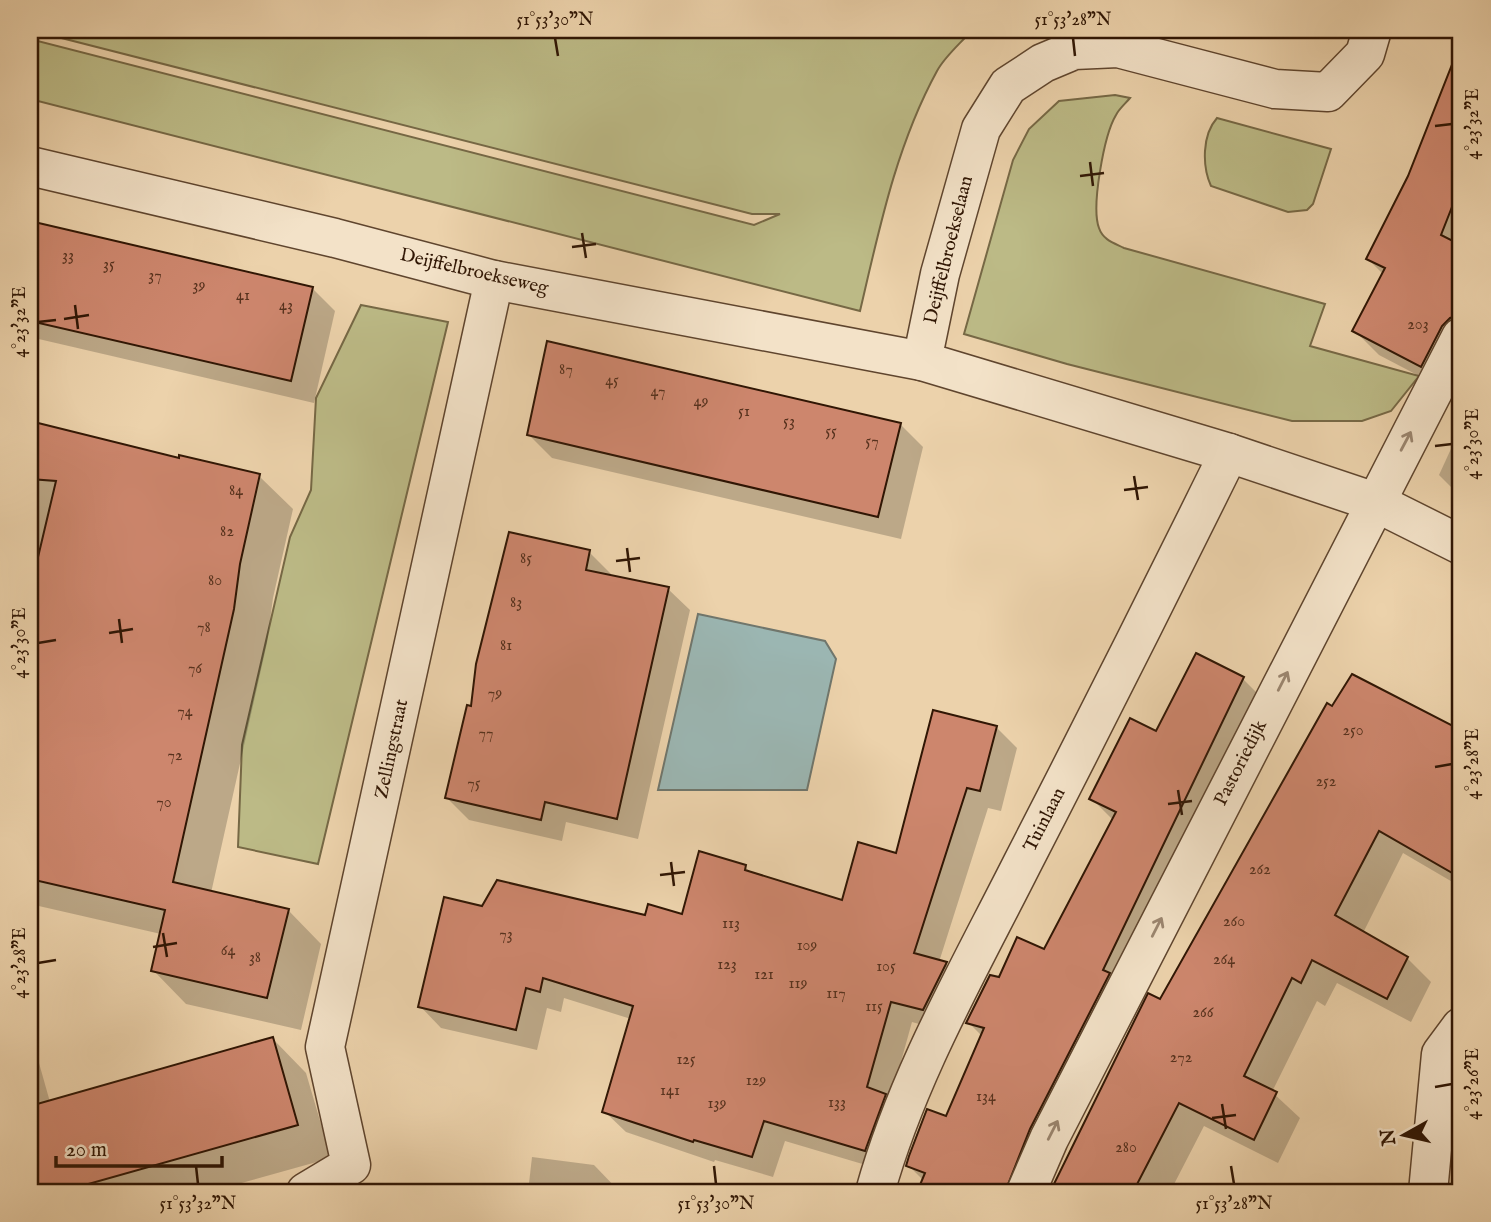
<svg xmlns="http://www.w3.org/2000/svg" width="1491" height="1222" font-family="'IM FELL English',serif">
<rect width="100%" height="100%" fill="#ecd2ab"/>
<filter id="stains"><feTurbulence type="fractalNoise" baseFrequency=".00286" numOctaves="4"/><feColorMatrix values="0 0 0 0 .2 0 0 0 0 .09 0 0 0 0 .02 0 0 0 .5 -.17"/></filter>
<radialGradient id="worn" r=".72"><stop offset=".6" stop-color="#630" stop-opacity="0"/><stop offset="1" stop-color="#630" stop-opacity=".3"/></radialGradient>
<g fill="#bcba86" stroke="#766845" stroke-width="2">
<path d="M 30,30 L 972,30 C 961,43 945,56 937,71 C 896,146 879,230 860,311 L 30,99 L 30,39 L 754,225 L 780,214 L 752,214 Z"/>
<path d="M 1115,95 L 1130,98 C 1125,104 1119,109 1116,115 C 1104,135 1091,207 1099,228 C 1103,240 1114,243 1124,248 L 1325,304 L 1310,346 L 1419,376 L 1391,411 L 1362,421 L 1292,421 L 1067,364 L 964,334 L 1013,160 L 1029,129 L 1059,101 Z"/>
<path d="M 1217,118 L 1331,149 L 1313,204 L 1307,210 L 1288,212 L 1211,186 C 1202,166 1202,135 1217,118 Z"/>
<polygon points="361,305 448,322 318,864 238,847 242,745 290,537 311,490 316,398"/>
</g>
<polygon fill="#9bb6b2" stroke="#70766c" stroke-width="2" points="698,614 825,641 836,659 807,790 658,790"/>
<g fill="#0003">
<polygon points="1461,46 1461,364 1446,390 1379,355 1355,331 1383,274 1368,259 1410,176"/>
<polygon points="30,223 312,288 335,311 314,403 30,337"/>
<polygon points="30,424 259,476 293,509 273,598 267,643 211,893 288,910 321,944 301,1030 186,1004 153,970 161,934 30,904"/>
<polygon points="900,424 923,447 901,539 552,458 529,435"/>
<polygon points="1461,427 1461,497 1439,475"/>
<polygon points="589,552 611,574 610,577 668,589 690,610 638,839 566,822 562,841 469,820 447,798 472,708"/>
<polygon points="1243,679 1267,703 1036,1192 920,1192 924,1181 908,1165 947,1118 982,1036 968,1022 1000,979 1044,952 1114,821 1091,798 1157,733"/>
<polygon points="1459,715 1461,887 1403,853 1363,933 1407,958 1431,982 1411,1022 1337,983 1325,1006 1317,1001 1272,1092 1300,1118 1278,1163 1204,1126 1170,1192 1052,1192 1149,996 1160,1001 1452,727"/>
<polygon points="996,727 1017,748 1001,811 988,808 939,962 946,964 967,985 944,1031 912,1022 890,1101 886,1171 785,1141 773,1177 715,1160 714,1162 626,1132 604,1111 631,1019 564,998 561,1012 547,1008 537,1050 441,1028 420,1006 482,908 683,916 745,867 753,875 843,903 898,855"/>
<polygon points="30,1031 50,1102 273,1039 306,1073 331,1158 209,1192 30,1192"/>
<polygon points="532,1157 594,1165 620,1192 528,1192"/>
</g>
<g fill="#cd866d" stroke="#301604" stroke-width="2">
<polygon points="1459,47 1461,48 1461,184 1441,235 1461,245 1461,315 1450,318 1442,326 1421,367 1352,331 1385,268 1366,259 1408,176"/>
<polygon points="30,221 313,287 291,381 30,321"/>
<polygon points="547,341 901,423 878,517 527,435"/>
<polygon points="30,421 179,458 179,455 260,474 240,564 234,609 173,882 289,909 267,998 151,971 165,910 30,879 30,591 56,481 30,479"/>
<polygon points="509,532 590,550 586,570 669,587 617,819 545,802 541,820 445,798 467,705 471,706 476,664"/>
<polygon points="1196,653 1244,677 1103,970 1110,973 1030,1129 1005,1192 917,1192 925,1173 906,1166 909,1156 927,1109 946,1116 984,1028 966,1023 990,975 999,977 1017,937 1044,949 1116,812 1089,799 1130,718 1156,731"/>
<polygon points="1352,674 1461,730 1461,878 1379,831 1335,915 1408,957 1387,999 1312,960 1301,983 1292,978 1244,1076 1277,1092 1254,1140 1179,1103 1133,1192 1050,1192 1148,993 1160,999 1327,703 1332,706"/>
<polygon points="933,710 997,726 980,791 967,788 914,953 947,962 923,1010 891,1002 867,1087 886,1094 865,1151 764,1121 752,1157 694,1140 693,1142 602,1112 633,1006 543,978 540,992 526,988 516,1030 418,1007 444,897 482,906 497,880 645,915 648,904 682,914 699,851 746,865 745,870 842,900 858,842 896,853"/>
<polygon points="273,1037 298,1125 60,1192 30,1192 30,1106"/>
</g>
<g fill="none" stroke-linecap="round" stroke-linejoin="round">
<g stroke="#5f452e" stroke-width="41">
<g id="street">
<polyline points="1372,30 1365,54 1328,92 1275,89 1118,48 1074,50 1043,63 1008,86 981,129 940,274 922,361 1229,453 1375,502 1461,545"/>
<polyline points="30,166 335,238 494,280 922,361"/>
<polyline points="306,1192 351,1165 325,1047 494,280"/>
<path d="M 875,1192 C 907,1077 968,971 1022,864 C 1092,728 1161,591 1229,453"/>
<polyline points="1026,1192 1049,1139 1461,337"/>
<polyline points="1428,1192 1441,1054 1461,1027"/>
</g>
</g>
<use href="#street" stroke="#f3e2c8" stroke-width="38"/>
</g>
<defs><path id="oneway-shaft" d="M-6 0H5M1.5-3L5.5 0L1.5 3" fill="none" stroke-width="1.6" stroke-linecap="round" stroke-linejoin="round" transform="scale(1.75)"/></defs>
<g stroke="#9b8670">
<use href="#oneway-shaft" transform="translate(1406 441) rotate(-62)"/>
<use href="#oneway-shaft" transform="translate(1283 681) rotate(-63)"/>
<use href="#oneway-shaft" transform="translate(1157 927) rotate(-63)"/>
<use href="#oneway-shaft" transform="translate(1053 1130) rotate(-63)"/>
</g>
<path fill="none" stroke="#301604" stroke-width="2.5" d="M 555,38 L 558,56M 1073,38 L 1075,56M 1435,126 L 1452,124M 1090,162 L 1093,186M 1080,176 L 1104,173M 582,233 L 586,258M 572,247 L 596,244M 75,305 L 78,329M 64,319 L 89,315M 38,322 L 56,320M 1435,446 L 1452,444M 1134,476 L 1138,500M 1124,490 L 1148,487M 627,548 L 630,572M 616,561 L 640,558M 119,619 L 122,643M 109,633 L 133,629M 38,643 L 56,640M 1435,767 L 1452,764M 1178,790 L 1182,815M 1168,804 L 1192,801M 671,862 L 674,886M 660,875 L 685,872M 163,933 L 167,957M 153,947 L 177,943M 38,963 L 56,960M 1435,1087 L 1452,1084M 1222,1104 L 1226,1129M 1212,1118 L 1236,1115M 196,1166 L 198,1184M 714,1166 L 716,1184M 1231,1166 L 1234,1184"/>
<g text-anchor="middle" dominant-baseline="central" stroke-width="6" stroke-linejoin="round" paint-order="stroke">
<g font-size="16" fill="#57321e">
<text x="68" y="256">33</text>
<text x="109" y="265">35</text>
<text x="155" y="276">37</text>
<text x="199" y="286">39</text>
<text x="243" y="296">41</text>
<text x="286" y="306">43</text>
<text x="1418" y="325">203</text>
<text x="566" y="370">87</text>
<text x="612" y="381">45</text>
<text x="658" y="392">47</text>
<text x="701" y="402">49</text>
<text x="744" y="412">51</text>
<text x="789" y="422">53</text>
<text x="831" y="432">55</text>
<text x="872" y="442">57</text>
<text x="236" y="491">84</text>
<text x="227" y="532">82</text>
<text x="526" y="559">85</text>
<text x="215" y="581">80</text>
<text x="516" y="603">83</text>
<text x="204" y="628">78</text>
<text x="506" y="646">81</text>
<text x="195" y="669">76</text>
<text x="495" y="694">79</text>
<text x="185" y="712">74</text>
<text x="1353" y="731">250</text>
<text x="486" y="734">77</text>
<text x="175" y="756">72</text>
<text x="1326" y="782">252</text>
<text x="474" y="784">75</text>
<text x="164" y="803">70</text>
<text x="1260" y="870">262</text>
<text x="1234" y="922">260</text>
<text x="731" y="924">113</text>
<text x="506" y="935">73</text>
<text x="807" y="946">109</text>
<text x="228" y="951">64</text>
<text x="255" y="958">38</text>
<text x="1224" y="960">264</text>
<text x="727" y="965">123</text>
<text x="886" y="967">105</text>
<text x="764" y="975">121</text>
<text x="798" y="984">119</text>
<text x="836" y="994">117</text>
<text x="874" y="1007">115</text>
<text x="1203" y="1013">266</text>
<text x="1181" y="1058">272</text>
<text x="686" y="1060">125</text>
<text x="756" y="1081">129</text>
<text x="670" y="1091">141</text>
<text x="986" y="1097">134</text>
<text x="837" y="1103">133</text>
<text x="717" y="1104">139</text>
<text x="1126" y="1148">280</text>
</g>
<g font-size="19" fill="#301604" stroke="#f3e2c8">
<text transform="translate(949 250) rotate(-76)">Deijffelbroekselaan</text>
<text transform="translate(474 272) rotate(13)">Deijffelbroekseweg</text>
<text transform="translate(392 749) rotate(-78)">Zellingstraat</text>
<text transform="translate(1241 763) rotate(-63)">Pastoriedijk</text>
<text transform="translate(1045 820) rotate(-63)">Tuinlaan</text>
</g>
</g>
<rect width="1491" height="1222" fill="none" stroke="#ecd2ab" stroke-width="77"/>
<g transform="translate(1404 1135) rotate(262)" stroke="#f3e2c8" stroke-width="5" paint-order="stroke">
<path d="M0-5L12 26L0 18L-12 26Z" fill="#301604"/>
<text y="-10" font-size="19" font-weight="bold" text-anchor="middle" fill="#301604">N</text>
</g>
<path d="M56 1156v10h166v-10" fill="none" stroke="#301604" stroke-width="3.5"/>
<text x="66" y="1156" font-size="21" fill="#301604" stroke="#f3e2c8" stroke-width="5" paint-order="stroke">20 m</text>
<rect x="38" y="38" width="1414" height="1146" fill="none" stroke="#301604" stroke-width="2.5"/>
<g font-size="18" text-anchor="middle" fill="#301604">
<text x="555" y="25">51°53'30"N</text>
<text x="1073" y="25">51°53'28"N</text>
<text transform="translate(1472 124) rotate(-90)" y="6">4°23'32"E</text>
<text transform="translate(19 322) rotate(-90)" y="6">4°23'32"E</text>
<text transform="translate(1472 444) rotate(-90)" y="6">4°23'30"E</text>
<text transform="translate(19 643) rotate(-90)" y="6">4°23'30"E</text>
<text transform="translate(1472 764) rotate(-90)" y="6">4°23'28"E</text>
<text transform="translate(19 963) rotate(-90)" y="6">4°23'28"E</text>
<text transform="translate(1472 1084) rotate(-90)" y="6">4°23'26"E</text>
<text x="198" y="1209">51°53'32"N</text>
<text x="716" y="1209">51°53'30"N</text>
<text x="1234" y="1209">51°53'28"N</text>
</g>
<rect width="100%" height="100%" filter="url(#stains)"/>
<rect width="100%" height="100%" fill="url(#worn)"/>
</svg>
